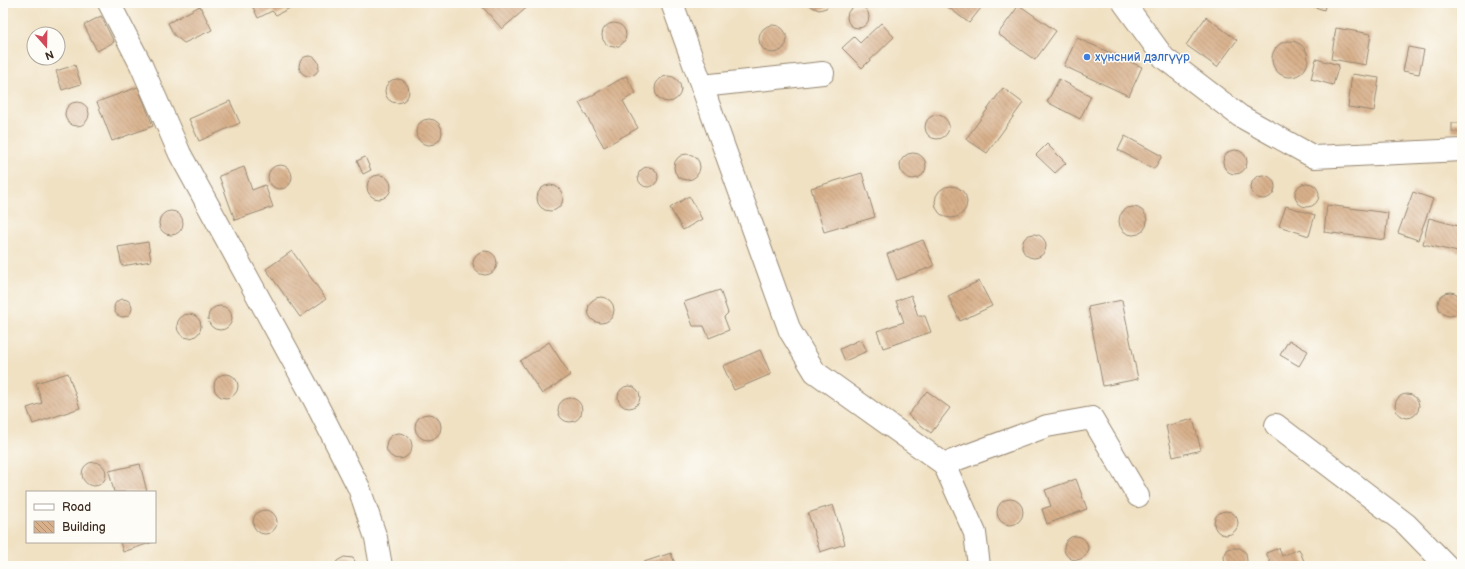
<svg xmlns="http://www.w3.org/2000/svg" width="1465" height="569" font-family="'Balsamiq Sans',sans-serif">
<defs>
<pattern id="building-back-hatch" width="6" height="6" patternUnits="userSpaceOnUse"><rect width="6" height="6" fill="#d8b08b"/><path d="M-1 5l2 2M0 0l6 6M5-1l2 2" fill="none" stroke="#b08f71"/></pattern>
</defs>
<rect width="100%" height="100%" fill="#fdfcf7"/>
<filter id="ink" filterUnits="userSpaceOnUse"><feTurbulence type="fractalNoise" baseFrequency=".025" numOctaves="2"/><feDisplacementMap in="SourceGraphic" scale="8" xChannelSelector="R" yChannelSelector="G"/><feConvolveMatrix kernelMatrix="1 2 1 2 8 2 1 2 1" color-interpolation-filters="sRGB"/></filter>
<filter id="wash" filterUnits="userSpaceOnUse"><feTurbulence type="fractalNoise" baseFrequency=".012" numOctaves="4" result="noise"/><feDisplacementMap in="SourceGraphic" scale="16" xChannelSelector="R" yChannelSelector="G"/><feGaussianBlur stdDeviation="0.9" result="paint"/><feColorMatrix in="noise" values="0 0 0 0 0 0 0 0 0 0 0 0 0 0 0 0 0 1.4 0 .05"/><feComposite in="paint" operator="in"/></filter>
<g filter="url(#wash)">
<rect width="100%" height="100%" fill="#f0e1c3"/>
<g id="blocks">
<g fill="url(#building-back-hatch)">
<polygon points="251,3 300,3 276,15 272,11 258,18"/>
<polygon points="479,3 532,3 502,29"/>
<polygon points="809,3 831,3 826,8 819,10 812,7"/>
<polygon points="951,3 985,3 969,23 948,7"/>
<polygon points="1303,3 1326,3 1324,10"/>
<polygon points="1019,5 1056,31 1035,60 998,34"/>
<circle cx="858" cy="17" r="11"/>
<polygon points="200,6 212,30 184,43 174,35 168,23"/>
<polygon points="101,16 114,42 97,51 84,25"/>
<polygon points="1206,17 1237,40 1217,67 1186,45"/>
<circle cx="614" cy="35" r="12"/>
<polygon points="881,23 894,37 862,68 842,48 854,37 860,43"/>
<circle cx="773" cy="39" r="14"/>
<polygon points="1336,28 1371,34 1366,65 1331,59"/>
<polygon points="1077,38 1142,67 1129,96 1064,66"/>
<circle cx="1290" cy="59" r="18"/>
<polygon points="1408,47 1424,50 1419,74 1403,71"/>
<circle cx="309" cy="66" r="10"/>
<polygon points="1316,59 1339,65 1333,85 1311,79"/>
<polygon points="75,65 81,84 62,90 56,71"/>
<polygon points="1352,74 1379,78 1374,111 1348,107"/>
<polygon points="626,76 636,93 623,101 638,128 604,147 579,103"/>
<circle cx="668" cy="89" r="13"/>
<polygon points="1059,79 1091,96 1080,119 1047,102"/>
<circle cx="397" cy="91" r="12"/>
<polygon points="3,81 8,90 3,101"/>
<polygon points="138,87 153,126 112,141 97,102"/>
<polygon points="1003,88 1023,103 987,153 966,139"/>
<polygon points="230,101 240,123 199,141 189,119"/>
<circle cx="77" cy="114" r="12"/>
<circle cx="937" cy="127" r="12"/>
<circle cx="429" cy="132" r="13"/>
<rect x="1452" y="123" width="10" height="9"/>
<polygon points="1125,136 1162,156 1154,169 1118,150"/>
<polygon points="1047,144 1066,163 1055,173 1036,155"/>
<circle cx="1235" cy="162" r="12"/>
<circle cx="913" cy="166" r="13"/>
<circle cx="687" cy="167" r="13"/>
<polygon points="365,157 371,170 363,174 357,161"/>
<circle cx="280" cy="177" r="12"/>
<circle cx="648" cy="177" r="10"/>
<polygon points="244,167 252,190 265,185 273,207 235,220 219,176"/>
<polygon points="862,173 875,217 824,232 811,188"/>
<circle cx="379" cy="187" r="12"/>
<circle cx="1263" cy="187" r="12"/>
<circle cx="1307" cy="195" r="12"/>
<circle cx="550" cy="198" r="13"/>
<circle cx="951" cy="202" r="16"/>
<polygon points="1413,192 1433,199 1418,240 1398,233"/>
<polygon points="689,196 702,219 683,230 670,208"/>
<polygon points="1327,205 1388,213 1385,240 1324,232"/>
<polygon points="1286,206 1315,215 1309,236 1279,226"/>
<circle cx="1133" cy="221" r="14"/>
<circle cx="171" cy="223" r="12"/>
<polygon points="1429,218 1462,227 1462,253 1423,244"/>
<circle cx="1034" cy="246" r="12"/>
<polygon points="923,240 934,266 897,280 887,254"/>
<polygon points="148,242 151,261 122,266 118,247"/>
<polygon points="292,251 326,299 300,317 266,269"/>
<circle cx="485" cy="263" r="12"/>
<polygon points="979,281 992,306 960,321 948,296"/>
<polygon points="720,290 728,313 724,317 729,330 709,338 704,326 693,326 684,302"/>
<circle cx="1450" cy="304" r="12"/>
<polygon points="911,295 918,316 925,316 931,332 883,348 877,331 904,322 896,301"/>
<circle cx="601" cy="310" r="13"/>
<circle cx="123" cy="308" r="9"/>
<polygon points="1122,300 1138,379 1103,386 1088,307"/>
<circle cx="220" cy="318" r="12"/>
<circle cx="189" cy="326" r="12"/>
<polygon points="861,339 867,351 845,361 840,349"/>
<polygon points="1289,340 1308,351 1299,366 1280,355"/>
<polygon points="549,342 570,375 542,394 520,361"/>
<polygon points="760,350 771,374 734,390 723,366"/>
<polygon points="68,373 80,408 33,424 27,408 42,403 36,383"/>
<circle cx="226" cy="386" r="12"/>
<circle cx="629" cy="397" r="11"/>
<polygon points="927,391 950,408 931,433 908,415"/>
<circle cx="1407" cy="406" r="12"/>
<circle cx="570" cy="410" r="12"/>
<circle cx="428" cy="427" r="13"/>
<polygon points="1193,419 1201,450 1173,457 1166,426"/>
<circle cx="399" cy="446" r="13"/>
<circle cx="94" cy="474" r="12"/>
<polygon points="140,464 147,492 114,492 109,471"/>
<polygon points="1076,479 1087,509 1047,524 1042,509 1051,506 1045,490"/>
<circle cx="1010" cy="512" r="13"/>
<polygon points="833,505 845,544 820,552 808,513"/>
<circle cx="265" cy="522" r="12"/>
<circle cx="1226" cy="523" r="12"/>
<circle cx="1076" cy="548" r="12"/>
<polygon points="120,542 153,542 123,552"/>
<polygon points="1232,548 1240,548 1246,553 1247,561 1245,566 1225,566 1224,556 1228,549"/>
<polygon points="1279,548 1282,556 1299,549 1306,566 1272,566 1266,553"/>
<polygon points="671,553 676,566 632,566"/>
<polygon points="344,557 353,558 358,566 335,566 337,561"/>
</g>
</g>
</g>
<g filter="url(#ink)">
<use href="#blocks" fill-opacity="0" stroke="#968670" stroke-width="1"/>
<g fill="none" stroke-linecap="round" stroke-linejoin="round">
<g stroke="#968670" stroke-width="24">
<g id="minor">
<polyline points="109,3 141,65 180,154 315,401 359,488 376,538 381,566"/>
<polyline points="672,3 790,331 815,372 944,464 975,533 979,566"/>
<polyline points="1124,3 1164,58 1240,116 1314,157 1462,150"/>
<polyline points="702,86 823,73"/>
<polyline points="1276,425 1406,524 1447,566"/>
<polyline points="944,464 1047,426 1092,418 1138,496"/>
</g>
</g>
<use href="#minor" stroke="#fff" stroke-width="22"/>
</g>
</g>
<circle fill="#3f7fe0" stroke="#fdfcf7" stroke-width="1.5" cx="1087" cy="57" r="4"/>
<g text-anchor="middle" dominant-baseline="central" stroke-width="3" stroke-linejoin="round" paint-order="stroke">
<g font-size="12" fill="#366cbe" stroke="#fdfcf7" text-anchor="start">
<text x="1095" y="57">хүнсний дэлгүүр</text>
</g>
</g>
<rect width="1465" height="569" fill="none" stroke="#fdfcf7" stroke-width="16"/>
<rect x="26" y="491" width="130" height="52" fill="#fdfcf7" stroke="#afa8a0"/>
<rect x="34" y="504" width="20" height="6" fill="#ffffff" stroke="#afa8a0"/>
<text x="62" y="511" font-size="12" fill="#3b2a1e">Road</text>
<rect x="34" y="521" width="20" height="12" fill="url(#building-back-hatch)" stroke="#afa8a0"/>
<text x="62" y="531" font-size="12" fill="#3b2a1e">Building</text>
<g transform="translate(46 46) rotate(160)"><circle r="19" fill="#fdfcf7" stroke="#afa8a0"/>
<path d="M0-3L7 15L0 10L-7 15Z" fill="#d1495b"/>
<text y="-6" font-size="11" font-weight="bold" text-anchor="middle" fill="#3b2a1e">N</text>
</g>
</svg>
